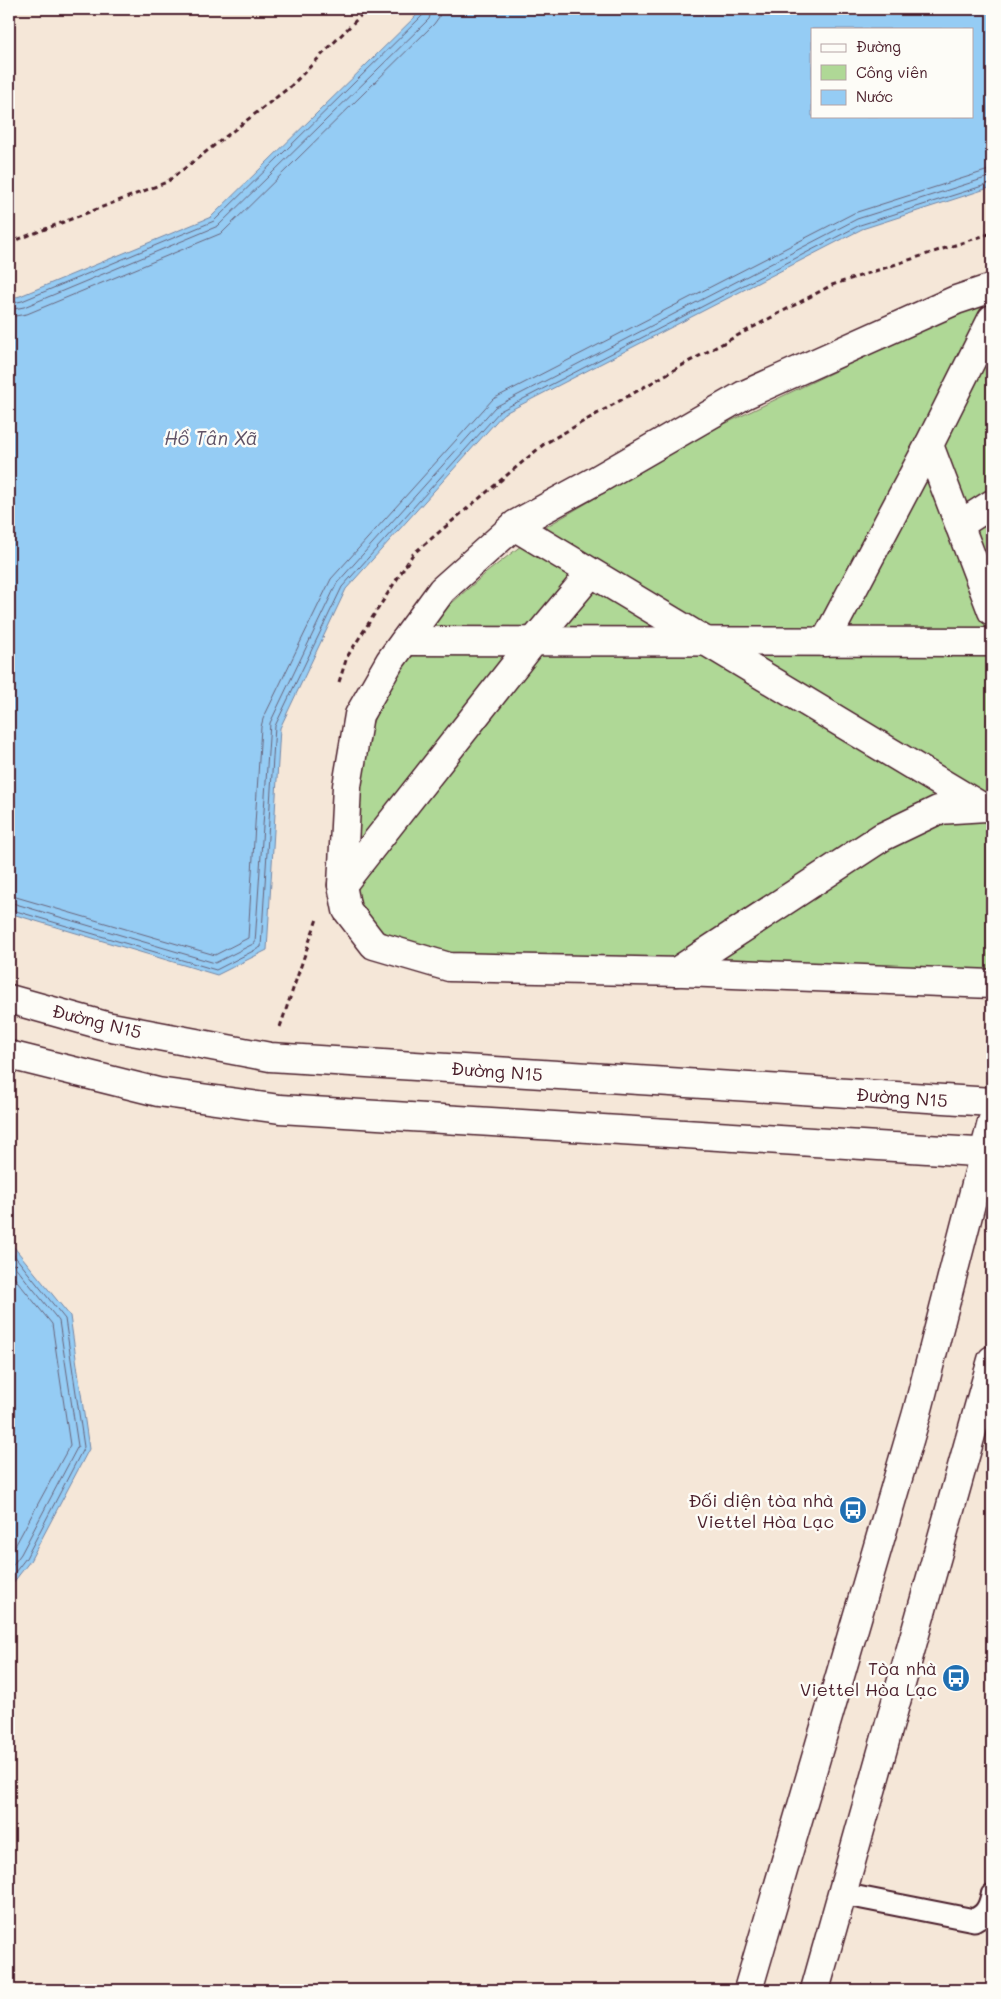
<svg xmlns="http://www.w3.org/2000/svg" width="1001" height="1999" font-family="Mali,sans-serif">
<rect width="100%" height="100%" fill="#fdfcf7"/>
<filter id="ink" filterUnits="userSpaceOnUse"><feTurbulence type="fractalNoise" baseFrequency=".02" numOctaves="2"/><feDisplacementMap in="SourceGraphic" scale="10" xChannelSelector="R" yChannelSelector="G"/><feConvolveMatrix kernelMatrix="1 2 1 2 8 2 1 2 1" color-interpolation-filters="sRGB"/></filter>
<g filter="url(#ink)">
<path fill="#f5e7d8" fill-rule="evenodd" d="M 9,9 L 992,9 L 992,1990 L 9,1990 ZM 812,29 L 972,29 L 972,116 L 812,116 Z"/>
<polygon fill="#afd896" stroke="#7c7c60" points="992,299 992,972 435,953 387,941 353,897 355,828 371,727 389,682 436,617 486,573 544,528 712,430 927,327"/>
<g fill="#95ccf4" stroke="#7787a4" fill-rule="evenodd">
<path d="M 423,9 L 992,9 L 992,187 L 862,229 L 503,414 L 346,589 L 280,728 L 267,950 L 217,975 L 9,913 L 9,299 L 20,296 L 211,217 ZM 812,29 L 972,29 L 972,116 L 812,116 Z"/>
<polygon points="9,1241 70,1316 89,1449 30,1561 9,1588"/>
</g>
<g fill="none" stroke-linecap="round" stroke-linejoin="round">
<g stroke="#68647b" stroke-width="1">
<polyline points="9,304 22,301 214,221 424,14 426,9"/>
<polyline points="9,310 24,307 218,226 429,19 432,9"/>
<polyline points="9,317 27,314 222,233 434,24 439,17 440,9"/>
<polyline points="9,895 215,955 248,938 261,727 263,719 331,579 493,399 854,213 992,169"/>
<polyline points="9,902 215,963 255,943 270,723 337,583 495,407 857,219 992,176"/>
<polyline points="9,909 216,970 261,947 275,726 342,587 500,411 860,225 992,183"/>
<polyline points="9,1249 65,1319 84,1447 26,1558 9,1580"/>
<polyline points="9,1259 59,1321 78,1446 21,1554 9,1570"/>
<polyline points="9,1271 52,1324 70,1445 9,1557"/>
</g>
<g stroke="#4a1f2b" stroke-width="25">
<path id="service" d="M 842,1894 L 974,1920 C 986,1914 989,1908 992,1895"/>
</g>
<g stroke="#4a1f2b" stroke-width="31">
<g id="pedestrian">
<polyline points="992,288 956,300 744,395 595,481 516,524 442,590 390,661 359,715 347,786 342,885 347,910 374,945 449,967 683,972 992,984"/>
<polyline points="929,445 992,611"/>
<polyline points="959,525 992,504"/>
<polyline points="514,526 980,806"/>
<polyline points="405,641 992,642"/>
<polyline points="825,642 929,445 992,319"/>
<polyline points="342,885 534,641 591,573"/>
<polyline points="676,972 882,837 938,810 986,807"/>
</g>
</g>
<g stroke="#4a1f2b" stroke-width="31">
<g id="tertiary">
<polyline points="9,999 106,1026 270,1057 992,1102"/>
<polyline points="9,1055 158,1092 280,1109 992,1153"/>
<polyline points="748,1990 917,1413 992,1122"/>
<polyline points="815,1990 992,1360"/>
</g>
</g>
<g stroke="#4a1f2b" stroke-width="3" stroke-dasharray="5 4" stroke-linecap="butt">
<polyline points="9,243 167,182 291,86 367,9"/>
<polyline points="339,682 347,657 413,554 544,444 688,362 832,285 992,233"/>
<polyline points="280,1027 317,919"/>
</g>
<use href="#service" stroke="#fdfcf7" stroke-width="21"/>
<use href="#pedestrian" stroke="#fdfcf7" stroke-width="28"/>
<use href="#tertiary" stroke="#fdfcf7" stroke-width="28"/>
</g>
</g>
<defs>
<g id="bus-disc" transform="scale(1.4375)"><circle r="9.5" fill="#1f6fb2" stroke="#fdfcf7"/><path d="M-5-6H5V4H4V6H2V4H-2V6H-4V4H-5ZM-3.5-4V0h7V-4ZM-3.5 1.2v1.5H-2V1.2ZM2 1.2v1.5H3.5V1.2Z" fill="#fff"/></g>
</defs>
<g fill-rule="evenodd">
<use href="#bus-disc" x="853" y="1510"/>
<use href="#bus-disc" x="956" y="1678"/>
</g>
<g text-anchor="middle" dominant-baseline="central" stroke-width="5" stroke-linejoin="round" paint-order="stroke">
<g font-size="18" fill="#4a1f2b" stroke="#fdfcf7">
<text transform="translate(97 1021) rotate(14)">Đường N15</text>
<text transform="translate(497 1071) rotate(4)">Đường N15</text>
<text transform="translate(902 1097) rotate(4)">Đường N15</text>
</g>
<g font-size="18" fill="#4a1f2b" stroke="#fdfcf7" text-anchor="end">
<text x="834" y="1500">Đối diện tòa nhà<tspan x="834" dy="21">Viettel Hòa Lạc</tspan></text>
<text x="937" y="1668">Tòa nhà<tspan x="937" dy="21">Viettel Hòa Lạc</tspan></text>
</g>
<g font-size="19" font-style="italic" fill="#605367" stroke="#fdfcf7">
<text x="211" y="437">Hồ Tân Xã</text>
</g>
</g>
<rect width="1001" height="1999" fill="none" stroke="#fdfcf7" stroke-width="30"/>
<rect x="15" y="15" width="971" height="1969" fill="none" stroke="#4a1f2b" stroke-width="2" filter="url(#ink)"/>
<rect x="811" y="28" width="162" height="90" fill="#fdfcf7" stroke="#b5a4a5"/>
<rect x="821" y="44" width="25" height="8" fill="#fdfcf7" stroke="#b5a4a5"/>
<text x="856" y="52" font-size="15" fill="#4a1f2b">Đường</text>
<rect x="821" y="65" width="25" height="15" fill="#afd896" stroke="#b5a4a5"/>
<text x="856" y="78" font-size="15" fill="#4a1f2b">Công viên</text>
<rect x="821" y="90" width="25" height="15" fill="#95ccf4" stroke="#b5a4a5"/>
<text x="856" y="102" font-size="15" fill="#4a1f2b">Nước</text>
</svg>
